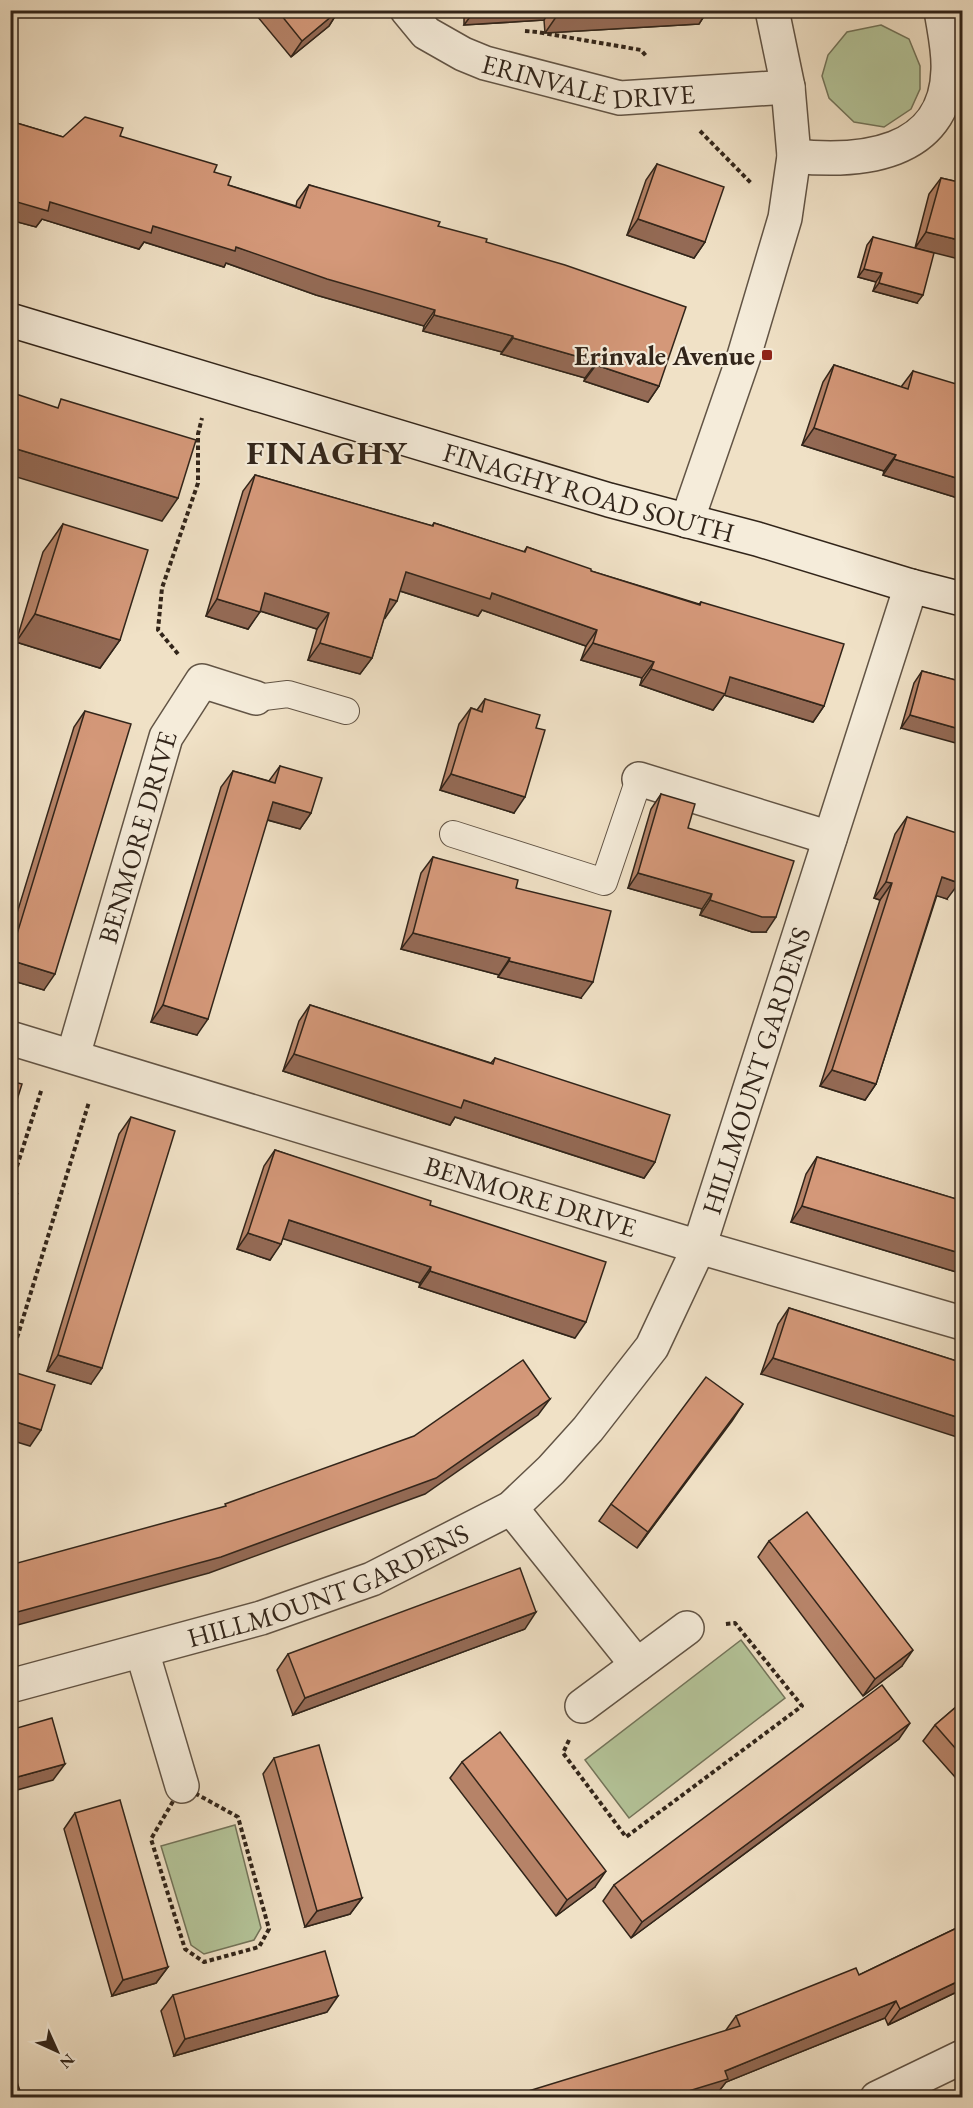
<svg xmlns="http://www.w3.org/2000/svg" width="973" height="2108" font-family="'EB Garamond',serif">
<rect width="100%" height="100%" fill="#f0e1c6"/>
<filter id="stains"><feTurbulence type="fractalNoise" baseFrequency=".00333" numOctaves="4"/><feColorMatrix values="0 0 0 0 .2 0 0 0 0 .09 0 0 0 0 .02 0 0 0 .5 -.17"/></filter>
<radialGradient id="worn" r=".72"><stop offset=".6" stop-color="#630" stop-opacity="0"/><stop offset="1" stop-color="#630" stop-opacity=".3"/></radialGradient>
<g fill="#b4c499" stroke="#73745a" stroke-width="1.5">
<polygon points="881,25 909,39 920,66 920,89 911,109 884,127 854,122 829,98 822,76 828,55 847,32"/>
<polygon points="741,1640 785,1698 629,1818 585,1760"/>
<polygon points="235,1825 261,1928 254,1940 204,1954 191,1945 161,1846"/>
</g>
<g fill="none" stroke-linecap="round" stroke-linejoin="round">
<g stroke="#625445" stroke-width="28">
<g id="lane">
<polyline points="256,698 288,694 346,711"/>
<polyline points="453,834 604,882 639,779"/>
</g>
</g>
<g stroke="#625445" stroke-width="36">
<g id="street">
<path id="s1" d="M 407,10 L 426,33 L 463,54 L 485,63 L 620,98 L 788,87"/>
<path d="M 794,156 C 859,163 946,156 948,70 C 949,51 944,30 941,10"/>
<polyline points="687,521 744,356 785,218 794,156 788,87 772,10"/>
<polyline points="639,779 830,838"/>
<path id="s2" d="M 10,1038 L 699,1247 L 962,1323"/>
<path id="s3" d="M 73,1056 L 166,737 L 202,681 L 256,698"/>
<polyline points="511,1508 637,1665"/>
<polyline points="142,1651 182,1786"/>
<path id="s4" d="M 10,1686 L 261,1618 L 372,1579 L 511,1508 L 551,1470 L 588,1429 L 652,1347 L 699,1247 L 911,586"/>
<polyline points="582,1706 687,1628"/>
<polyline points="877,2098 962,2057"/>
</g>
</g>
<g stroke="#32251a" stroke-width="36">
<g id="secondary">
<path id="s5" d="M 10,320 L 609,500 L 757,539 L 911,586 L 962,599"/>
</g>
</g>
<g stroke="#32251a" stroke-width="4" stroke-dasharray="4.5 3" stroke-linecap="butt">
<polyline points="525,31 537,32 641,50 647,57"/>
<polyline points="700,131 751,183"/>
<polyline points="178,654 158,630 162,588 198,483 198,434 202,418"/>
<polyline points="10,1188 42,1088"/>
<polyline points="10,1193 18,1195"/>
<polyline points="10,1336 17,1338 89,1102"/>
<polyline points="569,1740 563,1753 626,1837 802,1706 735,1623 725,1624"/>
<polygon points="182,1786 238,1817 269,1929 259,1947 204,1962 185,1949 151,1839"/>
</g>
<use href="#lane" stroke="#f5ecda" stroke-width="26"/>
<use href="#street" stroke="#f5ecda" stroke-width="33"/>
<use href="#secondary" stroke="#f5ecda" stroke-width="33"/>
</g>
<g fill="#b68368" stroke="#32251a" stroke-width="1.5">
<polygon points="252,10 339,10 329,26 291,57"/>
<polygon points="464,10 708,10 699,24 545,33 544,20 464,25"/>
<polygon points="10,121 63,137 120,136 214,172 228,185 296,206 297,201 309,185 486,242 659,386 648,402 584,381 585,378 501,354 502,352 423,331 424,326 316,295 226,263 224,267 144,242 139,249 42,219 36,227 10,220"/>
<polygon points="657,164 705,242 694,258 627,235 646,180"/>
<polygon points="941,178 963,183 915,248 929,194"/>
<polygon points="873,237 917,303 873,291 876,282 858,277 867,245"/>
<polygon points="834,365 901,387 913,371 961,499 883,475 884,471 802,445 823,382"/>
<polygon points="255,475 432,526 434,523 524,552 527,547 591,571 699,604 701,602 824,706 813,722 724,695 713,710 640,685 642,678 581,660 586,646 482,610 478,616 400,591 385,618 384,617 372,658 360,674 308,660 317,629 260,611 248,629 206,616 243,491"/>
<polygon points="63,524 120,640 100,668 16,642 43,552"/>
<polygon points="922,671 963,682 901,728 914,683"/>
<polygon points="485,699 536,728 514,813 440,790 459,724 471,708 477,710"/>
<polygon points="85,711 44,990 10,980 10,936 74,727"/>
<polygon points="280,766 311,813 300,829 267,820 197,1035 151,1022 221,787 233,771 269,781"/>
<polygon points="661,794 688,828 766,932 752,932 700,915 702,909 628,888 651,809"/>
<polygon points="907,817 947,899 937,895 876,1084 865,1100 820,1086 880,900 874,898 895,834"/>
<polygon points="433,857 516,888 581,998 498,977 499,975 401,949 421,873"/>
<polygon points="310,1005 491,1063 495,1058 655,1162 644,1178 455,1117 450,1125 283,1071 299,1021"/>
<polygon points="131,1117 91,1384 47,1371 119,1134"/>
<polygon points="275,1150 430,1205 575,1338 419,1287 420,1283 283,1238 270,1260 237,1249 264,1166"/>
<polygon points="817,1157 963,1201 963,1274 791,1222 806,1174"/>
<polygon points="789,1308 963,1363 761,1374 778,1324"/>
<polygon points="743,1404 637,1548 599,1521 611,1504"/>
<polygon points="769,1541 902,1666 863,1696 758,1557"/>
<polygon points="525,1629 293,1715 277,1670 288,1654"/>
<polygon points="963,1701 963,1786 923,1741 935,1725"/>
<polygon points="899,1739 631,1938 603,1901 614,1885"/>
<polygon points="274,1758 362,1898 350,1914 305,1927 263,1774"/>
<polygon points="462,1762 595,1887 556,1916 450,1778"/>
<polygon points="75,1813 168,1967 156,1983 112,1996 64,1829"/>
<polygon points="963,1925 963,1989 888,2025 885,2018 726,2082 716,2095 726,2030 736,2016 859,1975"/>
<polygon points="173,1995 327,2012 174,2056 161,2011"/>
</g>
<g fill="#946a55" stroke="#32251a" stroke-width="1.5">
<polygon points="339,10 329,26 291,57 302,41"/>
<polygon points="475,10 551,10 544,20 464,25"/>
<polygon points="661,10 708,10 699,24 545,33 556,17"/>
<polygon points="10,200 50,202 153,226 236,247 435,310 424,326 316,295 226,263 224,267 144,242 139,249 42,219 36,227 10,220"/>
<polygon points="638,219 705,242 694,258 627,235"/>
<polygon points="926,232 963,241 963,260 915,248"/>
<polygon points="864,269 882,273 876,282 858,277"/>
<polygon points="879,283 923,295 917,303 873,291"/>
<polygon points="434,315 513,336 502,352 423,331"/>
<polygon points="513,338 597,362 585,378 501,354"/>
<polygon points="596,365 659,386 648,402 584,381"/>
<polygon points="814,428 896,455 884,471 802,445"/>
<polygon points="10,447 178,498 162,521 10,475"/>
<polygon points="894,459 963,480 963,497 961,499 883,475"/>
<polygon points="406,572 492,593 597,630 586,646 482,610 478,616 394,589"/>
<polygon points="265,593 329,613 317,629 254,609"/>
<polygon points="217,599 260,612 248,629 206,616"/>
<polygon points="390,599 397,601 385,618 378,615"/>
<polygon points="35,614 120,640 100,668 16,642"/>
<polygon points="320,643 372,658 360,674 308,660"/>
<polygon points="593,643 654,662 642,678 581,660"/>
<polygon points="651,669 730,677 824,706 813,722 724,695 713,710 640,685"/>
<polygon points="910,715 963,730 963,745 901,728"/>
<polygon points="451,774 525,797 514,813 440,790"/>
<polygon points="273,802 311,813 300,829 261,818"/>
<polygon points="638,873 712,894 702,909 628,888"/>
<polygon points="942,877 959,883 947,899 931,894"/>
<polygon points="886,882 892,883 880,900 874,898"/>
<polygon points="710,900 776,917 766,932 752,932 700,915"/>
<polygon points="413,933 510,958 499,975 401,949"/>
<polygon points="10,960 55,974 44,990 10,980"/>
<polygon points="509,961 593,982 581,998 498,977"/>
<polygon points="163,1005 208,1019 197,1035 151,1022"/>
<polygon points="294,1054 464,1100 655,1162 644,1178 455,1117 450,1125 283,1071"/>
<polygon points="832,1070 876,1084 865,1100 820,1086"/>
<polygon points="802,1206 963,1254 963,1274 791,1222"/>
<polygon points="289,1220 431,1267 420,1283 278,1237"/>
<polygon points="248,1233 281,1244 270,1260 237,1249"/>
<polygon points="430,1271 586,1322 575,1338 419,1287"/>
<polygon points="58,1355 102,1368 91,1384 47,1371"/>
<polygon points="773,1358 963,1419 963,1439 761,1374"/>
<polygon points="550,1399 538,1415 425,1494 209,1573 10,1627 10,1614"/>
<polygon points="743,1404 732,1421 637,1548 648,1532"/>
<polygon points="10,1420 41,1430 30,1446 10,1440"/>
<polygon points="536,1612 525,1629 293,1715 305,1698"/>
<polygon points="913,1650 902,1666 863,1696 875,1679"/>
<polygon points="910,1723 899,1739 631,1938 642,1922"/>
<polygon points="65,1764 53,1780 10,1792 10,1779"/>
<polygon points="606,1871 595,1887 556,1916 567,1900"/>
<polygon points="362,1898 350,1914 305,1927 317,1911"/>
<polygon points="168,1967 156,1983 112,1996 123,1980"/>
<polygon points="963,1979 963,1989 888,2025 900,2009"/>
<polygon points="338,1996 327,2012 174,2056 185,2039"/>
<polygon points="896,2001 885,2018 726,2082 716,2095 710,2097 669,2097 725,2071"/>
</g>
<g fill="#d49879" stroke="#32251a" stroke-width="1.5">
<polygon points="277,10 339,10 302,41"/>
<polygon points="556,10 661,10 556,17"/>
<polygon points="85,117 123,128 120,136 217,165 214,172 231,177 228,185 300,208 309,185 440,222 438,226 487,239 486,242 565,265 686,307 659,386 596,365 597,362 513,338 513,336 434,315 435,310 327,279 236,247 235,251 153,226 151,233 50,202 48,211 10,200 10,121 63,137"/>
<polygon points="657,164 724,187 705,242 638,219"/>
<polygon points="941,178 963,183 963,241 926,232"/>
<polygon points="873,237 934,253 923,295 879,283 882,273 864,269"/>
<polygon points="834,365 908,389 913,371 963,386 963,480 894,459 896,455 814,428"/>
<polygon points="10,392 58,408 61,399 196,440 178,498 10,447"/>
<polygon points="255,475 433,526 434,523 525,552 527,547 591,569 591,571 700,605 701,602 844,644 824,706 730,677 725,694 651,669 654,662 593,643 597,630 492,593 490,599 406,572 397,601 390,599 372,658 320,643 329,613 265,593 260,612 217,599"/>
<polygon points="63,524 148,550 120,640 35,614"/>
<polygon points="922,671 963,682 963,730 910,715"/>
<polygon points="485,699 540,715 536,728 545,730 525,797 451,774 471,708 482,712"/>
<polygon points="85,711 131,724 55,974 10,960 10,957"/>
<polygon points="280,766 322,778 311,813 273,802 208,1019 163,1005 233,771 275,783"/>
<polygon points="661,794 695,804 688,828 794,861 776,917 762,917 710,900 712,894 638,873"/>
<polygon points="907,817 963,835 963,870 959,883 942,877 876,1084 832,1070 892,883 886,882"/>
<polygon points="433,857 518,880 516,888 611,911 593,982 509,961 510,958 413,933"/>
<polygon points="310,1005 493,1064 495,1058 670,1115 655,1162 464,1100 461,1108 294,1054"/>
<polygon points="10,1081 22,1084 10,1122"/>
<polygon points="131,1117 175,1131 102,1368 58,1355"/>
<polygon points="275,1150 431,1201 430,1205 606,1262 586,1322 430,1271 431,1267 289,1220 281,1244 248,1233"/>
<polygon points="817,1157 963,1201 963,1254 802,1206"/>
<polygon points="789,1308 963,1363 963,1419 773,1358"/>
<polygon points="523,1360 550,1399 436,1478 221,1557 10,1614 10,1565 226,1506 225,1504 414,1436"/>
<polygon points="10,1371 55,1385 41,1430 10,1420"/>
<polygon points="706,1377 743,1404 648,1532 611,1504"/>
<polygon points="807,1512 913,1650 875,1679 769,1541"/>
<polygon points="520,1568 536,1612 305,1698 288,1654"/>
<polygon points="882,1685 910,1723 642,1922 614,1885"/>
<polygon points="963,1701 963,1757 935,1725"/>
<polygon points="52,1718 65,1764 10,1779 10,1730"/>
<polygon points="500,1732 606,1871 567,1900 462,1762"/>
<polygon points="319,1745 362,1898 317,1911 274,1758"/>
<polygon points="120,1800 168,1967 123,1980 75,1813"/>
<polygon points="963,1925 963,1979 900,2009 896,2001 725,2071 728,2079 669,2097 509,2097 740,2026 736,2016 856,1968 859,1975"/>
<polygon points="325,1951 338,1996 185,2039 173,1995"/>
<polygon points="10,2061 22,2097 10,2097"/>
</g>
<rect fill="#8f2418" stroke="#f5ecda" stroke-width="2" x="761" y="349" width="12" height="12" rx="3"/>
<g text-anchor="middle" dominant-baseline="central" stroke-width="4.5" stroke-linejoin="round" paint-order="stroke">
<g font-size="27" fill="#32251a" stroke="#f5ecda">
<text stroke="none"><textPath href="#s1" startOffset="202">ERINVALE DRIVE</textPath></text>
<text stroke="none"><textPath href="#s5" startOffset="604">FINAGHY ROAD SOUTH</textPath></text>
<text stroke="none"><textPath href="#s3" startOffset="228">BENMORE DRIVE</textPath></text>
<text stroke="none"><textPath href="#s4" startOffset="1044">HILLMOUNT GARDENS</textPath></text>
<text stroke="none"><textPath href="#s2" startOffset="544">BENMORE DRIVE</textPath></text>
<text stroke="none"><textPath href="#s4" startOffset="334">HILLMOUNT GARDENS</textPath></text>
</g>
<g font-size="27" font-weight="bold" fill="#32251a" stroke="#f5ecda" text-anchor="end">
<text x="755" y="355">Erinvale Avenue</text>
</g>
<g font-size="33" font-weight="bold" letter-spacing="1.5" fill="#32251a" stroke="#f5ecda">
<text x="327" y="452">FINAGHY</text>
</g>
</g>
<rect width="973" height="2108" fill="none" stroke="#f0e1c6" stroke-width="36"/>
<rect x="12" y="12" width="949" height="2084" fill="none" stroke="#32251a" stroke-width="3"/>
<rect x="18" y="18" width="937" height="2072" fill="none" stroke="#32251a" stroke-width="1.5"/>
<g transform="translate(57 2051) rotate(135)" stroke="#f5ecda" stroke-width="4.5" paint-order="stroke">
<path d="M0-4.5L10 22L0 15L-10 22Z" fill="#32251a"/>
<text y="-9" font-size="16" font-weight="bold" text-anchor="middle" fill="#32251a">N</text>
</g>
<rect width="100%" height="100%" filter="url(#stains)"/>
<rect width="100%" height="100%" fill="url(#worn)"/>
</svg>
